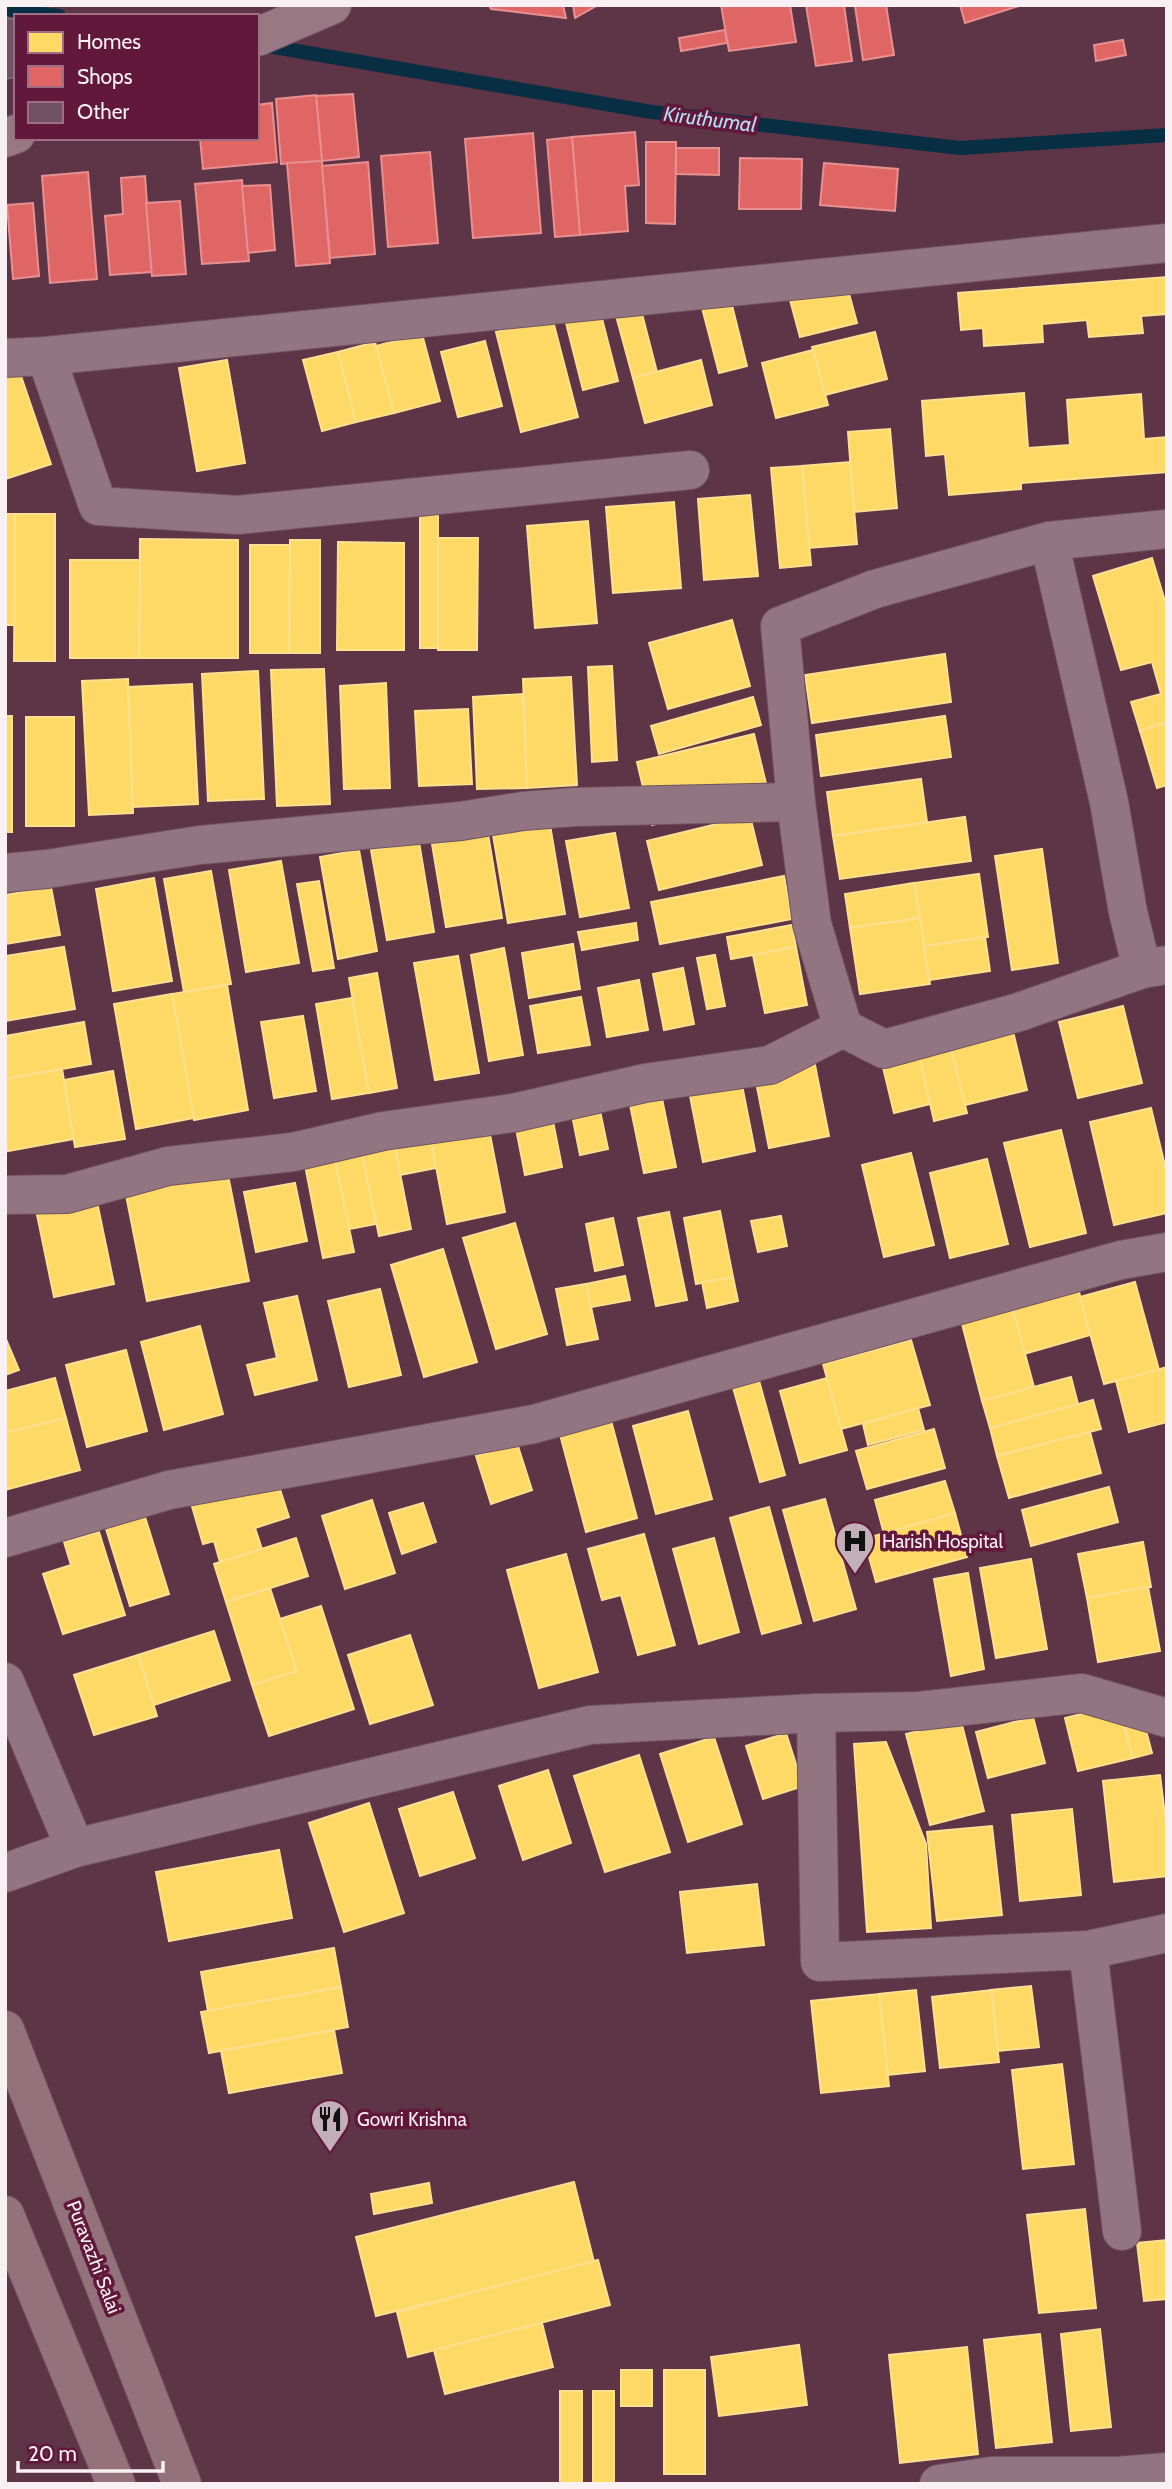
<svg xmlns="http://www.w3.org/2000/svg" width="1172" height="2489" font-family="Cabin,sans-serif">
<rect width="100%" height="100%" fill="#5d3547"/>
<g fill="#ffd966" stroke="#fde090" stroke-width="2">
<polygon points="1167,277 1167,314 1141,316 1143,333 1089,337 1087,320 1042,324 1043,342 984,346 983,328 961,330 958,293"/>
<polygon points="847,286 857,323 800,337 790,300"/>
<polygon points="730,297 747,366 719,373 701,304"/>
<polygon points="598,303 618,381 583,390 563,311"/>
<polygon points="640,306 657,372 633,378 615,312"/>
<polygon points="552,317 578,417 521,432 496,332"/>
<polygon points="875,332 887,379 825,395 812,347"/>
<polygon points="422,334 440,401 394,413 376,346"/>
<polygon points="485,341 502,406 458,417 441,352"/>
<polygon points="375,342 394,413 356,422 338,352"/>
<polygon points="813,350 828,405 776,418 762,363"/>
<polygon points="338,352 356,422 322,431 303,360"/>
<polygon points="227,360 245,463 197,471 179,368"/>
<polygon points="701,360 712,405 645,423 633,378"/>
<polygon points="20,373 51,464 5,479 5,378"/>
<polygon points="1024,393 1028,448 1070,445 1067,400 1141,394 1144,439 1167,437 1167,472 1021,483 1021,489 949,495 945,454 926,456 922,401"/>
<polygon points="890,429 897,508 854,512 848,432"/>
<polygon points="850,462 857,544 809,548 802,466"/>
<polygon points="802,466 811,565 780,568 771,468"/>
<polygon points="750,495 758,576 704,580 698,499"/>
<polygon points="674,502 681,588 613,593 606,507"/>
<polygon points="5,514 15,514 14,625 5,625"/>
<polygon points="15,514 55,514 55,661 14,661"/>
<rect x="420" y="515" width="18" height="133"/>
<polygon points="588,521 597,623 535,628 527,526"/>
<polygon points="438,538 478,538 477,650 438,650"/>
<polygon points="140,539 238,540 238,658 139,658"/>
<polygon points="290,540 320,540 320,653 289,653"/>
<polygon points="338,542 404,543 404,650 337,650"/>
<polygon points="250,545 290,545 289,653 250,653"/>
<polygon points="1152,558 1167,608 1167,722 1140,731 1131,702 1161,694 1152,662 1121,670 1093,576"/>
<polygon points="70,560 140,560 139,658 70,658"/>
<polygon points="732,620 750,686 668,709 649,643"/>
<polygon points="945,654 951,702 812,723 805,675"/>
<polygon points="612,666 617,760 592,762 588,667"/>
<polygon points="324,669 330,804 277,806 271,670"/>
<polygon points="258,671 264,799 208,801 202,674"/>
<polygon points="571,677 577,785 527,788 523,679"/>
<polygon points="128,679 133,813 89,815 82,681"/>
<polygon points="386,683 390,788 344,789 340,686"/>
<polygon points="192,684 198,804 133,807 128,687"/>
<polygon points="523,694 527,788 477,789 473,697"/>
<polygon points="753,697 761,725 659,754 651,726"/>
<polygon points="468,709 472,784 419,786 415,711"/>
<rect x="5" y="716" width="7" height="116"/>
<polygon points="945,716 951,757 821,776 816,735"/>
<rect x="26" y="717" width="48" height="109"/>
<polygon points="1167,722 1167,785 1157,788 1140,731"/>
<polygon points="754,734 769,796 652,825 637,762"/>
<polygon points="921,779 927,822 833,836 827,792"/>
<polygon points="750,816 762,865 659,890 647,841"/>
<polygon points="965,817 971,861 840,879 833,836"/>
<polygon points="550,825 565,914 508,923 493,835"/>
<polygon points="615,833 629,908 580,917 566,841"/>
<polygon points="488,834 502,918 446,927 432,844"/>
<polygon points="419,842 434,932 387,940 371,850"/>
<polygon points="1042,849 1058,963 1012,970 995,856"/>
<polygon points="359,850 377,951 338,959 320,857"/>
<polygon points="281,861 299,963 246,972 229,870"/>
<polygon points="211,871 231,984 184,992 164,879"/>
<polygon points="979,874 988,937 924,946 914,883"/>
<polygon points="784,876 792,919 660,944 651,902"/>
<polygon points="154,878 172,981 113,991 96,889"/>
<polygon points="319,881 334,968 313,971 297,884"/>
<polygon points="914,883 920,918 850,928 845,894"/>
<polygon points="51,887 60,935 5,944 5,895"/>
<polygon points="920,918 930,984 860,994 850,928"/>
<polygon points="636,923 638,940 582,950 578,932"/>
<polygon points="792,925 796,947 731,959 727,937"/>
<polygon points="985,937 990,971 929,980 924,946"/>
<polygon points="573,944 580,989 529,998 522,953"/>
<polygon points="64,947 75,1009 5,1021 5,956"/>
<polygon points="796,947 807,1005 765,1013 753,955"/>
<polygon points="504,948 523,1055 489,1061 471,955"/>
<polygon points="715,955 725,1006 707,1009 697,958"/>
<polygon points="458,956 479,1073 435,1080 414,963"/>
<polygon points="683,968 694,1024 664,1030 653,974"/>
<polygon points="377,973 397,1088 369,1093 349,978"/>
<polygon points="639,980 648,1030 607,1037 598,988"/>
<polygon points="227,985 248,1110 194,1120 172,994"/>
<polygon points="172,994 194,1118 136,1129 114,1004"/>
<polygon points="581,997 590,1045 538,1053 530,1006"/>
<polygon points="352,998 369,1093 332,1099 316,1004"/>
<polygon points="1123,1006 1142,1083 1078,1098 1059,1022"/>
<polygon points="303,1016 316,1091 274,1098 261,1022"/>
<polygon points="84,1022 91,1064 5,1079 5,1036"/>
<polygon points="1012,1027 1027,1090 965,1105 949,1042"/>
<polygon points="949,1042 967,1113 934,1121 918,1050"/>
<polygon points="918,1050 930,1104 894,1113 881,1059"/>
<polygon points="815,1065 829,1136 769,1148 755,1077"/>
<polygon points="62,1069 74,1139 8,1151 5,1137 5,1079"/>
<polygon points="113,1071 125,1139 75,1147 64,1080"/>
<polygon points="740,1075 755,1151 703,1162 688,1086"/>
<polygon points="660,1089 676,1167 644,1173 628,1095"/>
<polygon points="550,1106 562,1167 525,1175 513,1113"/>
<polygon points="599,1106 608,1149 580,1155 571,1110"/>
<polygon points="1151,1108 1167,1174 1167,1213 1114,1225 1090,1122"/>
<polygon points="488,1124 505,1212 447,1224 430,1135"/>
<polygon points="1061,1130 1086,1233 1030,1247 1004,1143"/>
<polygon points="430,1135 436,1168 400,1175 394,1143"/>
<polygon points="394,1143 411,1229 379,1236 361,1149"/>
<polygon points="361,1149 376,1224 349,1229 334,1155"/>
<polygon points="911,1153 934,1245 884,1257 862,1165"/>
<polygon points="334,1155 354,1252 323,1258 304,1160"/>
<polygon points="987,1159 1008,1244 950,1258 930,1173"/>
<polygon points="227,1170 249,1281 147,1301 125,1190"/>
<polygon points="295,1183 307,1241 256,1252 244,1192"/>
<polygon points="95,1192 114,1284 54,1297 35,1205"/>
<polygon points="720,1211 733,1277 696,1284 684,1218"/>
<polygon points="669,1212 687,1300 656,1306 638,1218"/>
<polygon points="781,1216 787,1246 758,1252 751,1221"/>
<polygon points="613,1218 623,1265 595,1271 586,1224"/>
<polygon points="515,1223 547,1334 496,1349 463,1238"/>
<polygon points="443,1249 477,1362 424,1377 391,1265"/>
<polygon points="625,1276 630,1300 591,1307 586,1284"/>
<polygon points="733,1277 738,1301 707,1308 702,1282"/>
<polygon points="1135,1282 1159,1370 1104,1384 1080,1297"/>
<polygon points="586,1284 598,1339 567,1345 556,1289"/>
<polygon points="1078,1288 1090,1335 1024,1354 1012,1306"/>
<polygon points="380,1289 401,1375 349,1387 328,1301"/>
<polygon points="297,1296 317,1380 255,1395 247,1365 277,1358 264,1303"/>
<polygon points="1012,1306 1034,1387 982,1401 961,1320"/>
<polygon points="200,1326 223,1414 164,1430 141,1342"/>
<polygon points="5,1337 19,1370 5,1375"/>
<polygon points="911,1340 930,1405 841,1429 823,1364"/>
<polygon points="126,1350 147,1431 87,1447 66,1365"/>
<polygon points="1167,1367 1167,1422 1129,1432 1116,1381"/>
<polygon points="758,1377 785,1475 760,1482 732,1384"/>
<polygon points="1071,1377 1078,1404 990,1428 982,1401"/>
<polygon points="55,1378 66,1418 5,1433 5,1391"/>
<polygon points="827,1378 847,1450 800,1463 780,1391"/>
<polygon points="1093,1400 1101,1429 997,1456 990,1428"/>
<polygon points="918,1408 924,1430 868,1445 863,1424"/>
<polygon points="688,1411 712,1499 656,1514 633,1426"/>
<polygon points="609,1413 637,1518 586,1532 558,1427"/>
<polygon points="66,1418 80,1470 5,1490 5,1433"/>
<polygon points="934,1429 945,1468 867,1489 856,1451"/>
<polygon points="1090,1432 1101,1473 1009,1498 997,1456"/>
<polygon points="517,1443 532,1490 491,1504 476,1456"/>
<polygon points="276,1477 289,1517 255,1528 262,1549 220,1562 214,1541 203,1544 191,1503"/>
<polygon points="945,1481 955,1513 884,1534 875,1500"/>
<polygon points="1109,1487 1118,1522 1031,1546 1022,1510"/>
<polygon points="825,1499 856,1609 814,1621 783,1510"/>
<polygon points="372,1500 395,1573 345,1589 322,1516"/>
<polygon points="423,1503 436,1542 402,1554 389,1513"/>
<polygon points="141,1504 169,1594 130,1606 102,1516"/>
<polygon points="769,1507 801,1623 762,1634 730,1518"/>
<polygon points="955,1513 967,1557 876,1582 864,1539"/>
<polygon points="99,1532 125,1615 63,1634 43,1574 71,1565 64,1542"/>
<polygon points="644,1534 675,1645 638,1655 621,1595 602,1600 588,1549"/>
<polygon points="296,1538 308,1576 226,1602 214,1564"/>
<polygon points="714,1538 739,1632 699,1644 673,1549"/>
<polygon points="1143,1542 1151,1587 1087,1598 1078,1554"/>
<polygon points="566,1554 598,1672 539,1688 507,1570"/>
<polygon points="1031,1559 1047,1649 996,1658 980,1568"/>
<polygon points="968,1573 984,1669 951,1676 934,1579"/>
<polygon points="1148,1587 1160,1651 1098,1662 1087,1598"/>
<polygon points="270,1588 297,1671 252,1685 226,1602"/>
<polygon points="321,1606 354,1709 269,1736 252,1685 297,1671 280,1619"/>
<polygon points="214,1631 230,1680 154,1705 138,1655"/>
<polygon points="410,1635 433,1705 370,1724 348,1655"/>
<polygon points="138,1655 157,1716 94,1735 74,1675"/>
<polygon points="1118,1705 1133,1758 1078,1771 1065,1718"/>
<polygon points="1033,1717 1045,1763 988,1778 976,1732"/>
<polygon points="961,1721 984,1811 930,1825 906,1734"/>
<polygon points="1144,1723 1152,1753 1133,1758 1125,1728"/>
<polygon points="786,1733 803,1786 763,1799 746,1746"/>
<polygon points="714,1737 742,1824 688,1842 660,1754"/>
<polygon points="886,1742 926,1844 931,1928 867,1932 854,1744"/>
<polygon points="639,1755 670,1852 605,1872 574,1776"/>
<polygon points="548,1770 571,1843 523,1860 499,1786"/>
<polygon points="1160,1775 1167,1832 1167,1876 1114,1882 1103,1781"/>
<polygon points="453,1792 475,1858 420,1876 399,1809"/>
<polygon points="369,1803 404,1913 344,1932 309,1823"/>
<polygon points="1072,1809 1081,1895 1020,1901 1012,1815"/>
<polygon points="992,1826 1002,1915 937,1921 927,1832"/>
<polygon points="279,1850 292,1918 169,1941 156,1872"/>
<polygon points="757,1884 764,1945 687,1953 680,1892"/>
<polygon points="334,1948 341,1987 208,2011 201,1972"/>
<polygon points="1031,1986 1039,2047 998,2051 991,1990"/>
<polygon points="341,1987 348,2027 209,2053 201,2012"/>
<polygon points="916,1990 925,2071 888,2075 879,1994"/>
<polygon points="991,1990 999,2062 940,2068 932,1997"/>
<polygon points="879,1994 889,2086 821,2093 811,2001"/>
<polygon points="334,2030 342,2073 229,2093 221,2051"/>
<polygon points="1062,2064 1074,2164 1023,2169 1012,2070"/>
<polygon points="574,2182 594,2262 376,2316 356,2237"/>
<polygon points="429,2183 432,2203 374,2214 371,2194"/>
<polygon points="1085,2209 1096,2308 1039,2313 1027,2215"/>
<polygon points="1167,2240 1167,2299 1144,2301 1137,2243"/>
<polygon points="598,2260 610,2305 408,2357 397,2312"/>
<polygon points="542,2323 553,2367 445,2394 434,2350"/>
<polygon points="1100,2329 1111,2427 1071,2431 1061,2334"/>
<polygon points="1040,2334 1052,2442 996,2448 984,2340"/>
<polygon points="799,2345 807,2405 719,2416 711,2357"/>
<polygon points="967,2347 978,2454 900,2463 889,2355"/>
<rect x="621" y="2370" width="31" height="36"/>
<rect x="664" y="2370" width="41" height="104"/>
<rect x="560" y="2391" width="22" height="93"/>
<rect x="593" y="2391" width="21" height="93"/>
</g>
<g fill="#e06666" stroke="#e88f90" stroke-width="2">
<polygon points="489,5 563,5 566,18 491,9"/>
<polygon points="573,5 598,5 575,18"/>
<polygon points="721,5 790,5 796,42 729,51"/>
<polygon points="806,5 844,5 852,61 816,66"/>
<polygon points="886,5 894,55 863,60 855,6"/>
<polygon points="960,5 1022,5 965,23"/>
<polygon points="725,30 727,43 681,51 679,38"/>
<polygon points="1123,40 1126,55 1096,61 1094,45"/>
<polygon points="353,94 359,157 322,161 316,96"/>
<polygon points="316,95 322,161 281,164 276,99"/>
<polygon points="272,103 277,162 203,169 200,138 257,138 257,105"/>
<polygon points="635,132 639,185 625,186 628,231 580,235 572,137"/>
<polygon points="533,133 541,233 473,238 465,139"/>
<polygon points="572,137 580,235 555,237 547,140"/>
<polygon points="646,142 676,142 675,224 646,223"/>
<polygon points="676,148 719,148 719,175 676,174"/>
<polygon points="430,152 438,243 388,247 381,156"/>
<polygon points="740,158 802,159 801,209 739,209"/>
<polygon points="322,161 330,263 296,266 287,163"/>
<polygon points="368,162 375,254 330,258 322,166"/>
<polygon points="824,163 898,169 895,211 820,205"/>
<polygon points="88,172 97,279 50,283 42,176"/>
<polygon points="145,176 152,272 110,275 105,216 123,214 121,178"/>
<polygon points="242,180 249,261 202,264 195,184"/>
<polygon points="270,185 275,250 248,253 242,186"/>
<polygon points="180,201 186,274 152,276 146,203"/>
<polygon points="33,203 39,276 13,279 7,205"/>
</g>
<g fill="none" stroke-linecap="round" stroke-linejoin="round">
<g stroke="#082e43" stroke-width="14">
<polyline points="5,9 59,16"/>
<polyline points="262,45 652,112 960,148 1167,135"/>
</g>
</g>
<polygon fill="#705264" stroke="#856577" stroke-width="2" points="5,17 16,20 16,77 5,79"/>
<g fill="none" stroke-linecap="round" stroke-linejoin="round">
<g stroke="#6f5360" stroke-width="40">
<g id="minor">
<polyline points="46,356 98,506 238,515 690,470"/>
<polyline points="5,358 46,356 1167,243"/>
<polyline points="5,873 47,869 200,845 461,821 523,811 575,807 796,802"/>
<polyline points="1142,969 1128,912 1109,802 1049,541 1167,529"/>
<polyline points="843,1028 812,924 796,802 780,626 875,589 1049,541"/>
<polyline points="5,1195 67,1194 168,1166 293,1152 383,1131 513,1113 645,1083 770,1065 843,1028 884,1049 1019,1012 1142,969 1167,965"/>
<polyline points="5,1538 169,1490 534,1424 1121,1260 1167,1252"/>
<polyline points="816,1713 820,1962 1088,1950 1167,1933"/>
<polyline points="5,1873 75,1848 590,1725 816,1713 919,1711 1082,1693 1167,1718"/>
<polyline points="1088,1950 1122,2231"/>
<polyline points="939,2484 991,2476 1117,2476 1167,2472"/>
</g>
</g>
<g stroke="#6f5360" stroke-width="40">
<polyline id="tertiary" points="5,1682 75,1848"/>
</g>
<g stroke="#6f5360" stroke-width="40">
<g id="secondary">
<polyline points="257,37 332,5"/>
<polyline points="5,138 16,134"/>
</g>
</g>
<g stroke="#6f5360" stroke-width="40">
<g id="primary">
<polyline points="5,2030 182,2484"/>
<polyline points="5,2215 116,2484"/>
</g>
</g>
<use href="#minor" stroke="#937481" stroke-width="38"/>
<use href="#tertiary" stroke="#937481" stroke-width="38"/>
<use href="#secondary" stroke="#987882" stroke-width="38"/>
<use href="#primary" stroke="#93727b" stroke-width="38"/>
</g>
<defs>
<g id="hospital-pin" transform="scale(2.0125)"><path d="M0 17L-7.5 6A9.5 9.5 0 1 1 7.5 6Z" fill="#c2afb7" stroke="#61183a"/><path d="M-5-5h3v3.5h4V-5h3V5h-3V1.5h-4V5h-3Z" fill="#111"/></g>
<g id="restaurant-pin" transform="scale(2.0125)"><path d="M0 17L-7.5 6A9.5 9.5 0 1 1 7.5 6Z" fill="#c2afb7" stroke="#61183a"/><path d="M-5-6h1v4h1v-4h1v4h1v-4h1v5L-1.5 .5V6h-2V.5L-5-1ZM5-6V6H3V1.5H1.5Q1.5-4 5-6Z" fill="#111"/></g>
</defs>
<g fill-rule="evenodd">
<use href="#hospital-pin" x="855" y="1541"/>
<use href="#restaurant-pin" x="330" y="2119"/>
</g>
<g text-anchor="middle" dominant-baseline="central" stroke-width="7" stroke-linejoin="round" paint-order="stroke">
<g font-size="19" fill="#f9f0f3" stroke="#61183a" text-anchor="start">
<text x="882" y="1541">Harish Hospital</text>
<text x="357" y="2119">Gowri Krishna</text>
</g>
<g font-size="19" fill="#f9f0f3" stroke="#61183a">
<text transform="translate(94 2257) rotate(69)">Puravazhi Salai</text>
</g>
<g font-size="21" font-style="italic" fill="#b5dcf5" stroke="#61183a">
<text transform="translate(710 119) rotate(7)">Kiruthumal</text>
</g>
</g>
<rect width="1172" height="2489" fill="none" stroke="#f9f0f3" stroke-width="14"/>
<rect x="14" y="14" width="245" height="126" fill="#61183a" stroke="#9e6e84" stroke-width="2"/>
<rect x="28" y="32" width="35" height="21" fill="#ffd966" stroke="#9e6e84" stroke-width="2"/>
<text x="77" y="49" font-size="21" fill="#f9f0f3">Homes</text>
<rect x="28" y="66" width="35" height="21" fill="#e06666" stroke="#9e6e84" stroke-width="2"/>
<text x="77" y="84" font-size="21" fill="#f9f0f3">Shops</text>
<rect x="28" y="102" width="35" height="21" fill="#705264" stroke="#9e6e84" stroke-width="2"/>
<text x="77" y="119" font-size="21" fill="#f9f0f3">Other</text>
<path d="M18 2461v10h145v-10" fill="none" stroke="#f9f0f3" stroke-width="3.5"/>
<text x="28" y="2461" font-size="21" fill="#f9f0f3" stroke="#61183a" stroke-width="5" paint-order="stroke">20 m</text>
</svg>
